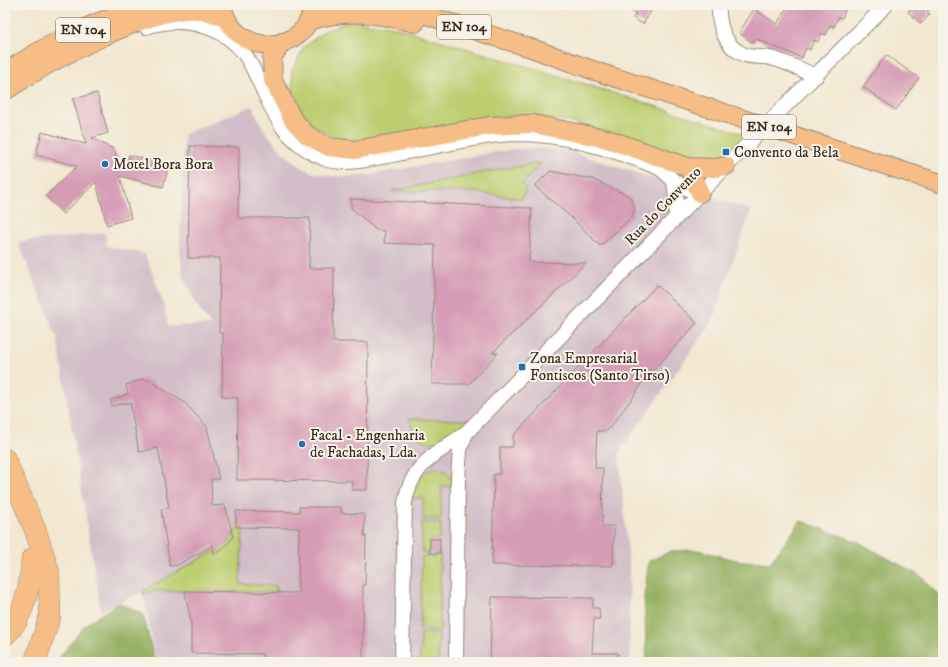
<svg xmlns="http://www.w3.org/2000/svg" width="948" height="667" font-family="'IM FELL DW Pica',serif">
<rect width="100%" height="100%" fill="#f7f3e8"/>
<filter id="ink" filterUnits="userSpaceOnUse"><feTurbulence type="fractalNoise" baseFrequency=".025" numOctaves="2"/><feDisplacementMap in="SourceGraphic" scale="8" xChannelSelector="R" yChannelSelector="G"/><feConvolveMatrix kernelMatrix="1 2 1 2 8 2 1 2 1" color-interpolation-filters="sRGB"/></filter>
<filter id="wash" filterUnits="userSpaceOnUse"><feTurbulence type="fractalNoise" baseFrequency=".012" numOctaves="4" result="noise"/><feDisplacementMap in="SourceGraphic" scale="16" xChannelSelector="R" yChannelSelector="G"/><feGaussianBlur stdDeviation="0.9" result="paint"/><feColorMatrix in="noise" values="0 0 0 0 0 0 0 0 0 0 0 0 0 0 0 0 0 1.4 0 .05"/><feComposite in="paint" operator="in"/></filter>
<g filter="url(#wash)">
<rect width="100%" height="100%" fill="#f2e7d0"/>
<polygon fill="#d2bdc8" points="252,106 264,130 282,152 301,167 313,173 332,176 363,176 513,149 545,148 572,152 751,210 712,322 619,452 629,566 630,662 156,662 143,591 101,611 57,337 18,242 105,233 107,246 145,254 164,305 168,326 211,325 195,303 183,276 180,249 184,134"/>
<g fill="#bcce70" stroke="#7c7c47">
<polygon points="350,21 391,26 566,78 747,135 724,157 709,160 565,121 522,114 382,139 339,140 308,122 293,97 292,70 305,46 323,32"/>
<polygon points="541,163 522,184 526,188 522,199 476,192 392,191 501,169"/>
<path d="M 409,419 L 470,420 C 450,439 421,460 409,419 Z"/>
<path d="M 431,469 C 443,468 452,472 453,486 L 442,486 L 441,519 L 423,519 L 423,498 L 411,498 C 415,486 418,475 431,469 Z"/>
<polygon points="422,522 441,523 440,539 430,539 430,552 422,552"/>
<path d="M 237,526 L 243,527 L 240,584 L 276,586 L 278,592 L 153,591 L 143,595 L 143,591 L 214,551 L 214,554 C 226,547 232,540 237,526 Z"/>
<polygon points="436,553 440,553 440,631 420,630 422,556 435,557"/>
<polygon points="421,633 439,634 438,662 420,662"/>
</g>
<g fill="#95b162" stroke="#686e40">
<polygon points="801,521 858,542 922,577 943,600 943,620 935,645 943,650 943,662 647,662 644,597 649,561 671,551 697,550 735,560 770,563"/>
<polygon points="119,603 143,614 155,662 56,662 86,624"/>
</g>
<g id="blocks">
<g fill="#d59cb5">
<polygon points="623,5 655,5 643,24 633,18 636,14"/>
<polygon points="788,5 847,5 842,18 838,17 834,27 830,25 826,35 822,33 818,42 814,40 810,50 806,48 802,58 756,39 753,43 739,33 754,9 777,24"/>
<polygon points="914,5 933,5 927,12 930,14 921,24 908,12"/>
<polygon points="886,55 919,78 896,110 863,87"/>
<polygon points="97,93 108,133 92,138 113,149 125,170 129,155 169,165 163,187 120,176 131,218 107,225 96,182 63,214 46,196 77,166 36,155 42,132 86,144 73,99"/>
<polygon points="190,146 239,147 238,218 310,218 309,268 334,268 333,342 368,342 367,490 352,490 352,481 237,480 238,398 222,397 223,333 219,333 220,258 188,258"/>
<polygon points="550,171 592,179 629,196 633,202 634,210 632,217 600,246 572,218 535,186"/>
<polygon points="351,199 532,208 529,262 586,263 492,353 498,353 469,384 432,384 435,245 384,243 385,231 376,230 351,208"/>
<polygon points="657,285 697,323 652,372 650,369 634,396 607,431 597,431 595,468 603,468 602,526 614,526 613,566 492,565 494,474 500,474 500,447 513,447 513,436"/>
<polygon points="142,379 150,381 185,403 207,427 219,479 211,479 212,506 225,505 233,537 223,549 214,554 213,545 177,565 170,566 161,509 169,508 158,448 139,452 130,402 112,406 111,400 128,394 126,385"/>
<polygon points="299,507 341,507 341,513 365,514 364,536 366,536 365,585 363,585 363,662 263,662 263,654 191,653 191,623 185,591 298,593 299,528 236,527 236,511 299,512"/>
<rect x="430" y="539" width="10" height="14"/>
<polygon points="492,597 593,598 593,608 599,608 600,619 594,619 592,653 618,653 618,662 490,662"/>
</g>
</g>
</g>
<g filter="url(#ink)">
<use href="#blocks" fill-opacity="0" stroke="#968877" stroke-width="1"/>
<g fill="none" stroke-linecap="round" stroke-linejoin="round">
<g stroke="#968877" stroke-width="16">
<g id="minor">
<path d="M 719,5 C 718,24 724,46 743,54 C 750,58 762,56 770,58 C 785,61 801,70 816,76"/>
<path d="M 146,27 C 183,15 228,25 249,61 C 260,81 271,112 284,129 C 295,142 310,153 325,159 C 346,166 371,159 392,155 C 430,148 480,135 518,134 C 563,134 615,150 657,167 C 664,170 668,176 674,181 C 680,187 692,190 700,193"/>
<polyline points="788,103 886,5"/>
<polyline points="674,182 677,205 675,219"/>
<path d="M 402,662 L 405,502 C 412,463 436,454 466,433 L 742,150"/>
<polyline points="456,662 458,478 460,450 466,433"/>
</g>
</g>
<g stroke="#968877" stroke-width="20">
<g id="major">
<polyline points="394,5 534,49 595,71 943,184"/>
<path d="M 222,6 C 235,61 309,54 313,5"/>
<path d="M 308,21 C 348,9 375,13 415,23"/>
<polyline points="282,42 272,58 273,80 293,120 308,136 329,147 355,150 489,126 533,124 607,139 688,167 715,168 726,166"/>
<path d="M 5,73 C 44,45 103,17 149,5"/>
<path d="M 5,91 C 46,63 150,6 198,10 C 207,11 216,14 224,17"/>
<polyline points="688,167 700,193"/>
</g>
</g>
<g stroke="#968877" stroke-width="22">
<g id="highway">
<polyline points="5,459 36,532 49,572 50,616 35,662"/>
<path d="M 5,635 C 25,617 30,585 32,559"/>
</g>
</g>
<use href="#minor" stroke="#fff" stroke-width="14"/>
<use href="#major" stroke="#f6be86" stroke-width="18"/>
<use href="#highway" stroke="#f6be86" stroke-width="21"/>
<g stroke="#968877" stroke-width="16" stroke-linecap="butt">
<polyline id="minor-bridge" points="742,150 788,103"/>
</g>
<use href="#minor-bridge" stroke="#fff" stroke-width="14"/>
</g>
</g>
<g fill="#1f6fb2" stroke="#f7f3e8" stroke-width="1.5">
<rect x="722" y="148" width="8" height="8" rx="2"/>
<circle cx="105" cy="164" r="4"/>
<rect x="518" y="363" width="8" height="8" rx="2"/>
<circle cx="302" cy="444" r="4"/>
</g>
<g text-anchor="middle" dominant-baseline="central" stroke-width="4" stroke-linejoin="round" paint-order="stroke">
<g fill="#f7f3e8" stroke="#73665b" stroke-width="1">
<rect x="437" y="15" width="54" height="24" rx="3"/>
<rect x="56" y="18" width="54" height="24" rx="3"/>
<rect x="742" y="115" width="54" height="24" rx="3"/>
</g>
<g font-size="14" font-weight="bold" fill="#3b2a1e">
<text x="464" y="27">EN 104</text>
<text x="83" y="30">EN 104</text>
<text x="769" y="127">EN 104</text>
</g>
<g font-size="15" fill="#3b2a1e" stroke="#f7f3e8" text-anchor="start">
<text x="734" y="152">Convento da Bela</text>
<text x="113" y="164">Motel Bora Bora</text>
<text x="530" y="358">Zona Empresarial<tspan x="530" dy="17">Fontiscos (Santo Tirso)</tspan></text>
<text x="310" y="435">Facal - Engenharia<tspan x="310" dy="17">de Fachadas, Lda.</tspan></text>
</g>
<g font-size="15" fill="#3b2a1e" stroke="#f7f3e8">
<text transform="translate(663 206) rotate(-46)">Rua do Convento</text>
</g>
</g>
<rect width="948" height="667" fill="none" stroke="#f7f3e8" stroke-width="20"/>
</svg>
